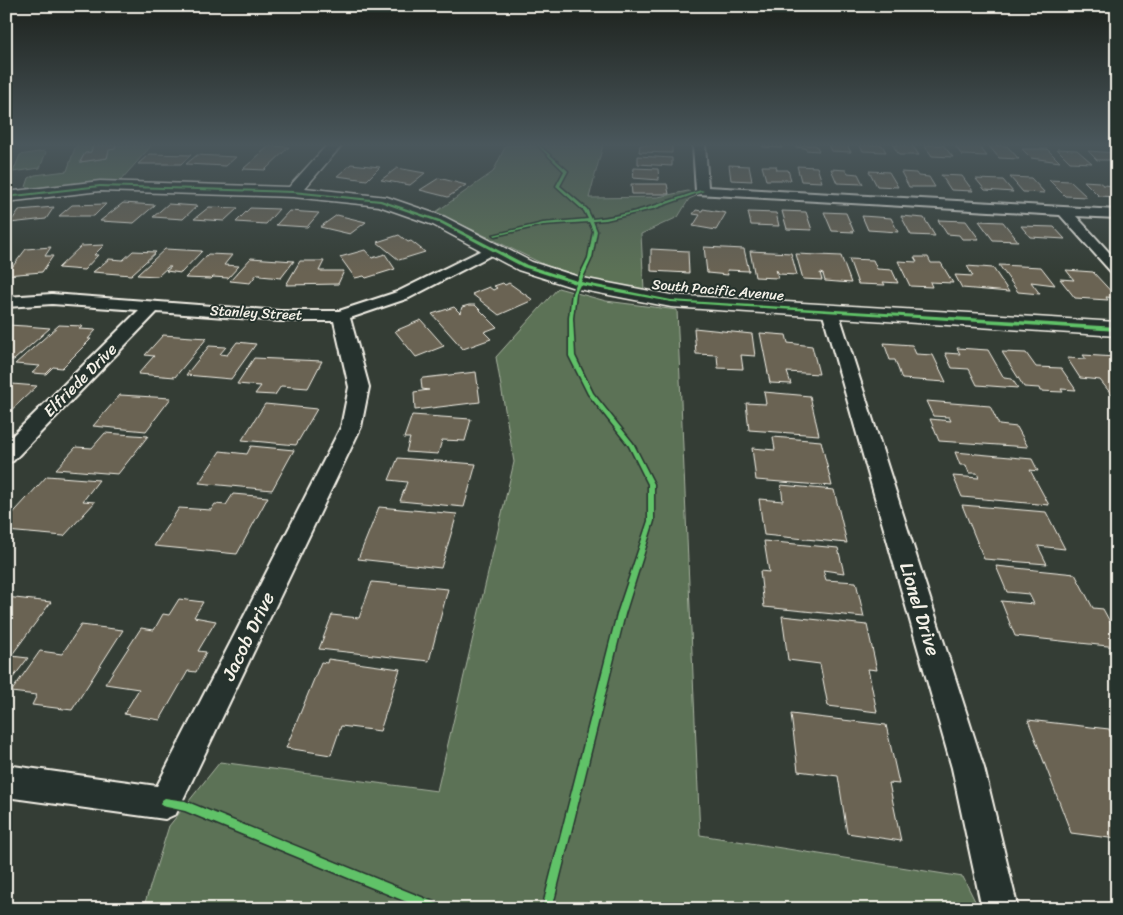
<svg xmlns="http://www.w3.org/2000/svg" width="1123" height="915" font-family="Sriracha,sans-serif">
<rect width="100%" height="100%" fill="#343d35"/>
<filter id="ink" filterUnits="userSpaceOnUse"><feTurbulence type="fractalNoise" baseFrequency=".02" numOctaves="2"/><feDisplacementMap in="SourceGraphic" scale="10" xChannelSelector="R" yChannelSelector="G"/><feConvolveMatrix kernelMatrix="1 2 1 2 8 2 1 2 1" color-interpolation-filters="sRGB"/></filter>
<g filter="url(#ink)">
<g fill="#5b7257" stroke="#a8b2a0">
<polygon points="76,145 93,145 91,152 85,153 80,162 107,158 109,150 115,149 116,145 152,145 120,181 29,189 26,187 29,178 35,175 67,171"/>
<polygon points="506,145 603,145 589,198 658,197 688,191 696,196 689,199 678,217 641,234 644,290 597,281 547,266 436,212 493,172"/>
<polygon points="44,151 46,152 40,168 13,172 20,155"/>
<polygon points="558,288 606,301 677,310 700,835 963,877 979,909 143,909 169,826 220,762 437,791 514,462 496,357"/>
</g>
<g fill="#6a6453" stroke="#f4f1e8">
<polygon points="86,145 116,145 115,149 109,150 107,158 80,162 85,153 91,152 93,145"/>
<polygon points="640,145 672,145 672,153 639,152"/>
<polygon points="762,145 781,145 782,148 763,147"/>
<polygon points="794,145 816,145 819,151 806,150 805,148 795,147"/>
<polygon points="828,145 847,145 851,152 831,151"/>
<polygon points="859,145 882,145 886,152 863,151"/>
<polygon points="893,145 912,145 919,155 899,155"/>
<polygon points="924,145 943,145 953,157 932,156"/>
<polygon points="988,145 1007,146 1019,159 999,158"/>
<polygon points="269,146 289,147 265,170 243,169"/>
<polygon points="955,146 979,146 987,156 962,155"/>
<polygon points="1022,149 1047,149 1060,162 1031,158"/>
<polygon points="1057,149 1077,150 1092,163 1070,162"/>
<polygon points="1088,151 1117,153 1117,160 1097,160"/>
<polygon points="149,154 191,155 181,164 138,164"/>
<polygon points="197,155 236,157 226,166 186,164"/>
<polygon points="638,156 672,158 672,166 638,164"/>
<polygon points="351,164 380,167 367,180 337,176"/>
<polygon points="729,165 749,166 752,181 731,180"/>
<polygon points="762,166 776,166 777,170 788,170 791,180 766,180"/>
<polygon points="797,166 817,167 822,182 801,181"/>
<polygon points="397,168 425,173 410,185 381,180"/>
<polygon points="634,168 658,169 659,180 633,178"/>
<polygon points="831,169 846,170 848,173 858,174 863,184 837,183"/>
<polygon points="869,171 889,172 898,187 877,186"/>
<polygon points="901,172 916,173 918,176 929,177 935,187 909,187"/>
<polygon points="941,175 962,176 973,191 951,190"/>
<polygon points="1010,177 1031,178 1045,193 1023,192"/>
<polygon points="439,178 466,185 448,197 420,190"/>
<polygon points="976,179 1003,180 1013,192 985,190"/>
<polygon points="1049,180 1070,181 1087,197 1065,196"/>
<polygon points="1084,181 1099,182 1103,185 1114,186 1117,188 1117,197 1099,196"/>
<polygon points="631,184 667,184 669,194 632,194"/>
<polygon points="123,203 155,205 134,223 100,221"/>
<polygon points="106,204 94,216 59,216 72,205"/>
<polygon points="168,204 197,206 183,219 153,217"/>
<polygon points="54,207 46,219 10,223 19,210"/>
<polygon points="209,207 238,208 224,221 194,219"/>
<polygon points="250,208 279,209 266,224 236,222"/>
<polygon points="703,209 726,213 716,230 693,226 700,215 693,214 696,210 702,211"/>
<polygon points="289,211 319,213 307,227 276,225"/>
<polygon points="782,211 806,212 812,230 787,229"/>
<polygon points="748,212 776,213 779,226 751,225"/>
<polygon points="824,212 846,213 854,232 832,231"/>
<polygon points="337,215 366,222 350,234 320,227"/>
<polygon points="862,216 891,218 898,232 868,230"/>
<polygon points="901,216 924,218 935,236 911,235"/>
<polygon points="938,220 966,221 979,239 962,239 959,235 947,234"/>
<polygon points="979,221 1003,222 1018,241 993,240"/>
<polygon points="1021,226 1054,227 1065,239 1030,237"/>
<polygon points="399,235 408,242 411,241 425,252 399,260 377,242"/>
<polygon points="104,245 94,255 98,255 84,270 58,268 81,246"/>
<polygon points="51,247 45,256 53,256 42,272 6,275 26,249"/>
<polygon points="704,247 744,249 749,271 727,270 728,275 707,273"/>
<polygon points="165,249 202,251 181,273 166,271 171,267 168,267 158,276 137,275"/>
<polygon points="651,249 688,251 689,273 651,271"/>
<polygon points="365,250 372,258 385,254 395,269 366,278 364,276 355,278 340,257"/>
<polygon points="133,251 156,252 131,275 93,272 109,259 123,260"/>
<polygon points="750,251 791,253 797,275 779,274 776,269 778,278 755,277"/>
<polygon points="208,254 232,255 224,265 239,266 228,278 213,277 211,279 185,278"/>
<polygon points="796,254 841,256 851,283 825,281 823,274 820,273 822,280 803,279"/>
<polygon points="914,257 928,257 931,263 941,263 953,283 930,282 932,287 910,286 898,261 917,262"/>
<polygon points="251,258 294,261 281,278 260,276 261,274 257,274 250,283 230,281"/>
<polygon points="849,259 873,260 877,269 892,270 898,283 883,282 885,285 858,284"/>
<polygon points="300,261 324,261 319,271 344,271 338,284 286,285"/>
<polygon points="999,265 1041,267 1055,285 1031,282 1040,294 1018,292"/>
<polygon points="967,266 993,268 1009,292 962,288 955,275 973,276"/>
<polygon points="1066,270 1093,272 1117,298 1106,297 1108,300 1075,298 1060,279 1074,280"/>
<polygon points="503,283 505,285 509,283 533,300 499,315 472,294 489,287 493,290 497,288 494,286"/>
<polygon points="469,305 475,305 497,327 484,332 491,339 463,349 432,314 454,307 460,313 462,307"/>
<polygon points="421,320 444,346 416,357 395,331"/>
<polygon points="8,325 25,326 50,328 14,360 6,359 6,327"/>
<polygon points="59,325 83,326 79,329 96,330 88,339 91,339 62,368 53,367 46,374 32,373 40,366 15,364"/>
<polygon points="694,328 752,334 755,356 741,355 743,369 718,368 717,355 696,354"/>
<polygon points="760,333 786,335 788,343 812,346 819,374 787,372 791,384 770,383"/>
<polygon points="163,335 207,338 175,377 138,374 154,356 145,355"/>
<polygon points="237,342 256,344 231,379 186,375 209,346 226,347 220,354 227,355"/>
<polygon points="884,343 912,345 916,354 933,355 946,382 902,379 895,360 890,360"/>
<polygon points="957,348 988,350 1004,378 1012,379 1018,388 977,385 969,369 952,368 945,353 960,354"/>
<polygon points="1002,352 1026,353 1036,367 1061,368 1076,390 1061,389 1063,392 1040,391 1039,388 1024,387"/>
<polygon points="1083,355 1116,357 1117,396 1112,395 1100,380 1080,378 1067,358 1086,359"/>
<polygon points="254,358 322,361 308,388 281,386 275,395 255,394 261,386 237,384"/>
<polygon points="476,372 480,402 415,410 414,392 429,390 422,389 421,379 423,378"/>
<polygon points="12,384 37,386 6,415 6,388"/>
<polygon points="764,392 810,396 819,435 749,430 746,403 766,404"/>
<polygon points="120,395 171,398 146,431 93,426"/>
<polygon points="926,401 990,406 999,425 1017,427 1028,447 939,441 930,419 951,421 949,417 933,416"/>
<polygon points="265,404 317,409 296,445 242,440"/>
<polygon points="412,415 471,419 465,441 442,440 438,454 406,452 410,438 404,438"/>
<polygon points="105,433 148,436 118,474 56,469 76,447 92,448"/>
<polygon points="773,437 821,441 832,486 756,480 752,448 775,450"/>
<polygon points="251,446 294,450 272,490 199,483 220,451 247,454"/>
<polygon points="955,452 1032,459 1038,471 1030,470 1049,505 962,497 953,476 979,478 977,473 969,473 966,465 960,465"/>
<polygon points="398,458 476,464 464,507 400,501 407,482 389,480"/>
<polygon points="47,476 99,480 83,501 95,502 64,536 6,531 6,521"/>
<polygon points="781,485 834,490 847,543 764,535 759,499 783,501"/>
<polygon points="233,494 268,497 237,554 154,546 179,508 211,510 215,504 226,505"/>
<polygon points="962,505 1046,512 1065,549 1038,546 1047,564 984,559"/>
<polygon points="379,507 457,514 441,568 358,559"/>
<polygon points="764,541 838,548 844,573 823,570 826,580 856,582 864,617 764,607 760,571 769,572"/>
<polygon points="996,566 1075,574 1093,608 1103,609 1117,635 1117,647 1015,636 1001,601 1034,604 1029,594 1007,592"/>
<polygon points="372,582 448,589 429,661 319,649 332,615 359,618"/>
<polygon points="6,597 51,602 11,656 28,658 6,687"/>
<polygon points="179,599 203,602 194,617 216,621 198,651 206,652 196,672 188,671 160,720 124,714 139,689 105,684 141,628 154,630 163,614 169,615"/>
<polygon points="782,616 867,625 877,670 868,669 877,712 828,706 820,664 788,660"/>
<polygon points="81,625 123,630 72,710 32,705 37,695 11,692 40,651 62,654"/>
<polygon points="328,659 400,669 380,731 341,726 331,755 286,748 321,662 327,663"/>
<polygon points="791,714 886,725 899,784 889,783 901,841 847,833 838,776 798,771"/>
<polygon points="1028,720 1109,729 1117,747 1117,839 1071,833"/>
</g>
<g fill="none" stroke-linecap="round" stroke-linejoin="round">
<g stroke="#f4f1e8" stroke-width="4">
<g id="minor">
<polygon points="693,145 705,145 708,187 1117,210 1117,218 1076,216 1117,261 1117,275 1112,273 1060,215 697,194 696,191"/>
<polygon points="492,245 497,246 499,249 497,252 409,298 350,318 369,387 361,427 176,814 165,819 6,797 6,765 157,786 341,427 349,387 334,321 280,321 157,312 13,461 6,463 6,442 139,310 52,304 6,307 6,297 52,294 280,311 339,311 397,292"/>
<polygon points="830,306 836,307 838,311 984,768 1018,909 982,909 952,768 822,311 824,307"/>
</g>
</g>
<g stroke="#f4f1e8" stroke-width="3">
<polygon id="tertiary" points="327,145 342,145 305,188 387,197 445,217 532,262 582,278 671,295 1117,322 1117,336 671,307 578,289 518,270 433,225 379,206 293,197 100,191 6,202 6,192 100,181 289,187"/>
</g>
<use href="#minor" fill="#26332d" fill-rule="evenodd"/>
<use href="#tertiary" fill="#26332d" fill-rule="evenodd"/>
<g stroke="#26332d" stroke-width="3">
<g id="cycleway">
<path d="M 537,145 L 539,145 L 567,170 L 568,171 L 560,186 L 587,209 L 592,219 C 629,216 665,202 701,190 L 704,191 L 653,209 L 606,220 L 593,221 L 597,231 L 592,258 L 581,282 L 671,300 L 1117,327 L 1117,331 L 671,302 L 580,285 L 576,293 L 573,318 L 575,356 L 593,393 L 633,443 L 654,484 L 654,521 L 625,614 L 552,909 L 542,909 L 617,614 L 648,521 L 648,484 L 629,446 L 588,394 L 569,356 L 569,318 L 572,293 L 576,284 L 523,267 L 438,222 L 380,202 L 293,193 L 100,187 L 6,198 L 6,196 L 100,185 L 293,191 L 381,200 L 440,220 L 527,265 L 577,281 L 588,258 L 593,231 L 589,222 L 543,225 L 495,236 L 493,235 L 543,223 L 588,219 L 584,211 L 556,186 L 564,171 Z"/>
<polygon points="165,798 185,801 441,905 442,909 424,909 185,811 162,806 160,803 162,800"/>
</g>
</g>
<use href="#cycleway" fill="#61c268" fill-rule="evenodd"/>
</g>
</g>
<linearGradient id="sky" x2="0" y2="1"><stop stop-color="#1d221d"/><stop offset="0.53" stop-color="#4a575c"/><stop offset="1" stop-color="#4a575c" stop-opacity="0"/></linearGradient>
<rect width="1123" height="273" fill="url(#sky)"/>
<g text-anchor="middle" dominant-baseline="central" stroke-width="4" stroke-linejoin="round" paint-order="stroke">
<g font-size="14" fill="#f4f1e8" stroke="#26332d">
<text transform="translate(718 290) rotate(5)">South Pacific Avenue</text>
<text transform="translate(256 313) rotate(3)">Stanley Street</text>
</g>
<g font-size="16" fill="#f4f1e8" stroke="#26332d">
<text transform="translate(80 380) rotate(-45)">Elfriede Drive</text>
</g>
<g font-size="19" fill="#f4f1e8" stroke="#26332d">
<text transform="translate(920 609) rotate(73)">Lionel Drive</text>
<text transform="translate(248 636) rotate(-64)">Jacob Drive</text>
</g>
</g>
<rect width="1123" height="915" fill="none" stroke="#26332d" stroke-width="25"/>
<rect x="12" y="12" width="1098" height="890" fill="none" stroke="#f4f1e8" stroke-width="2" filter="url(#ink)"/>
</svg>
